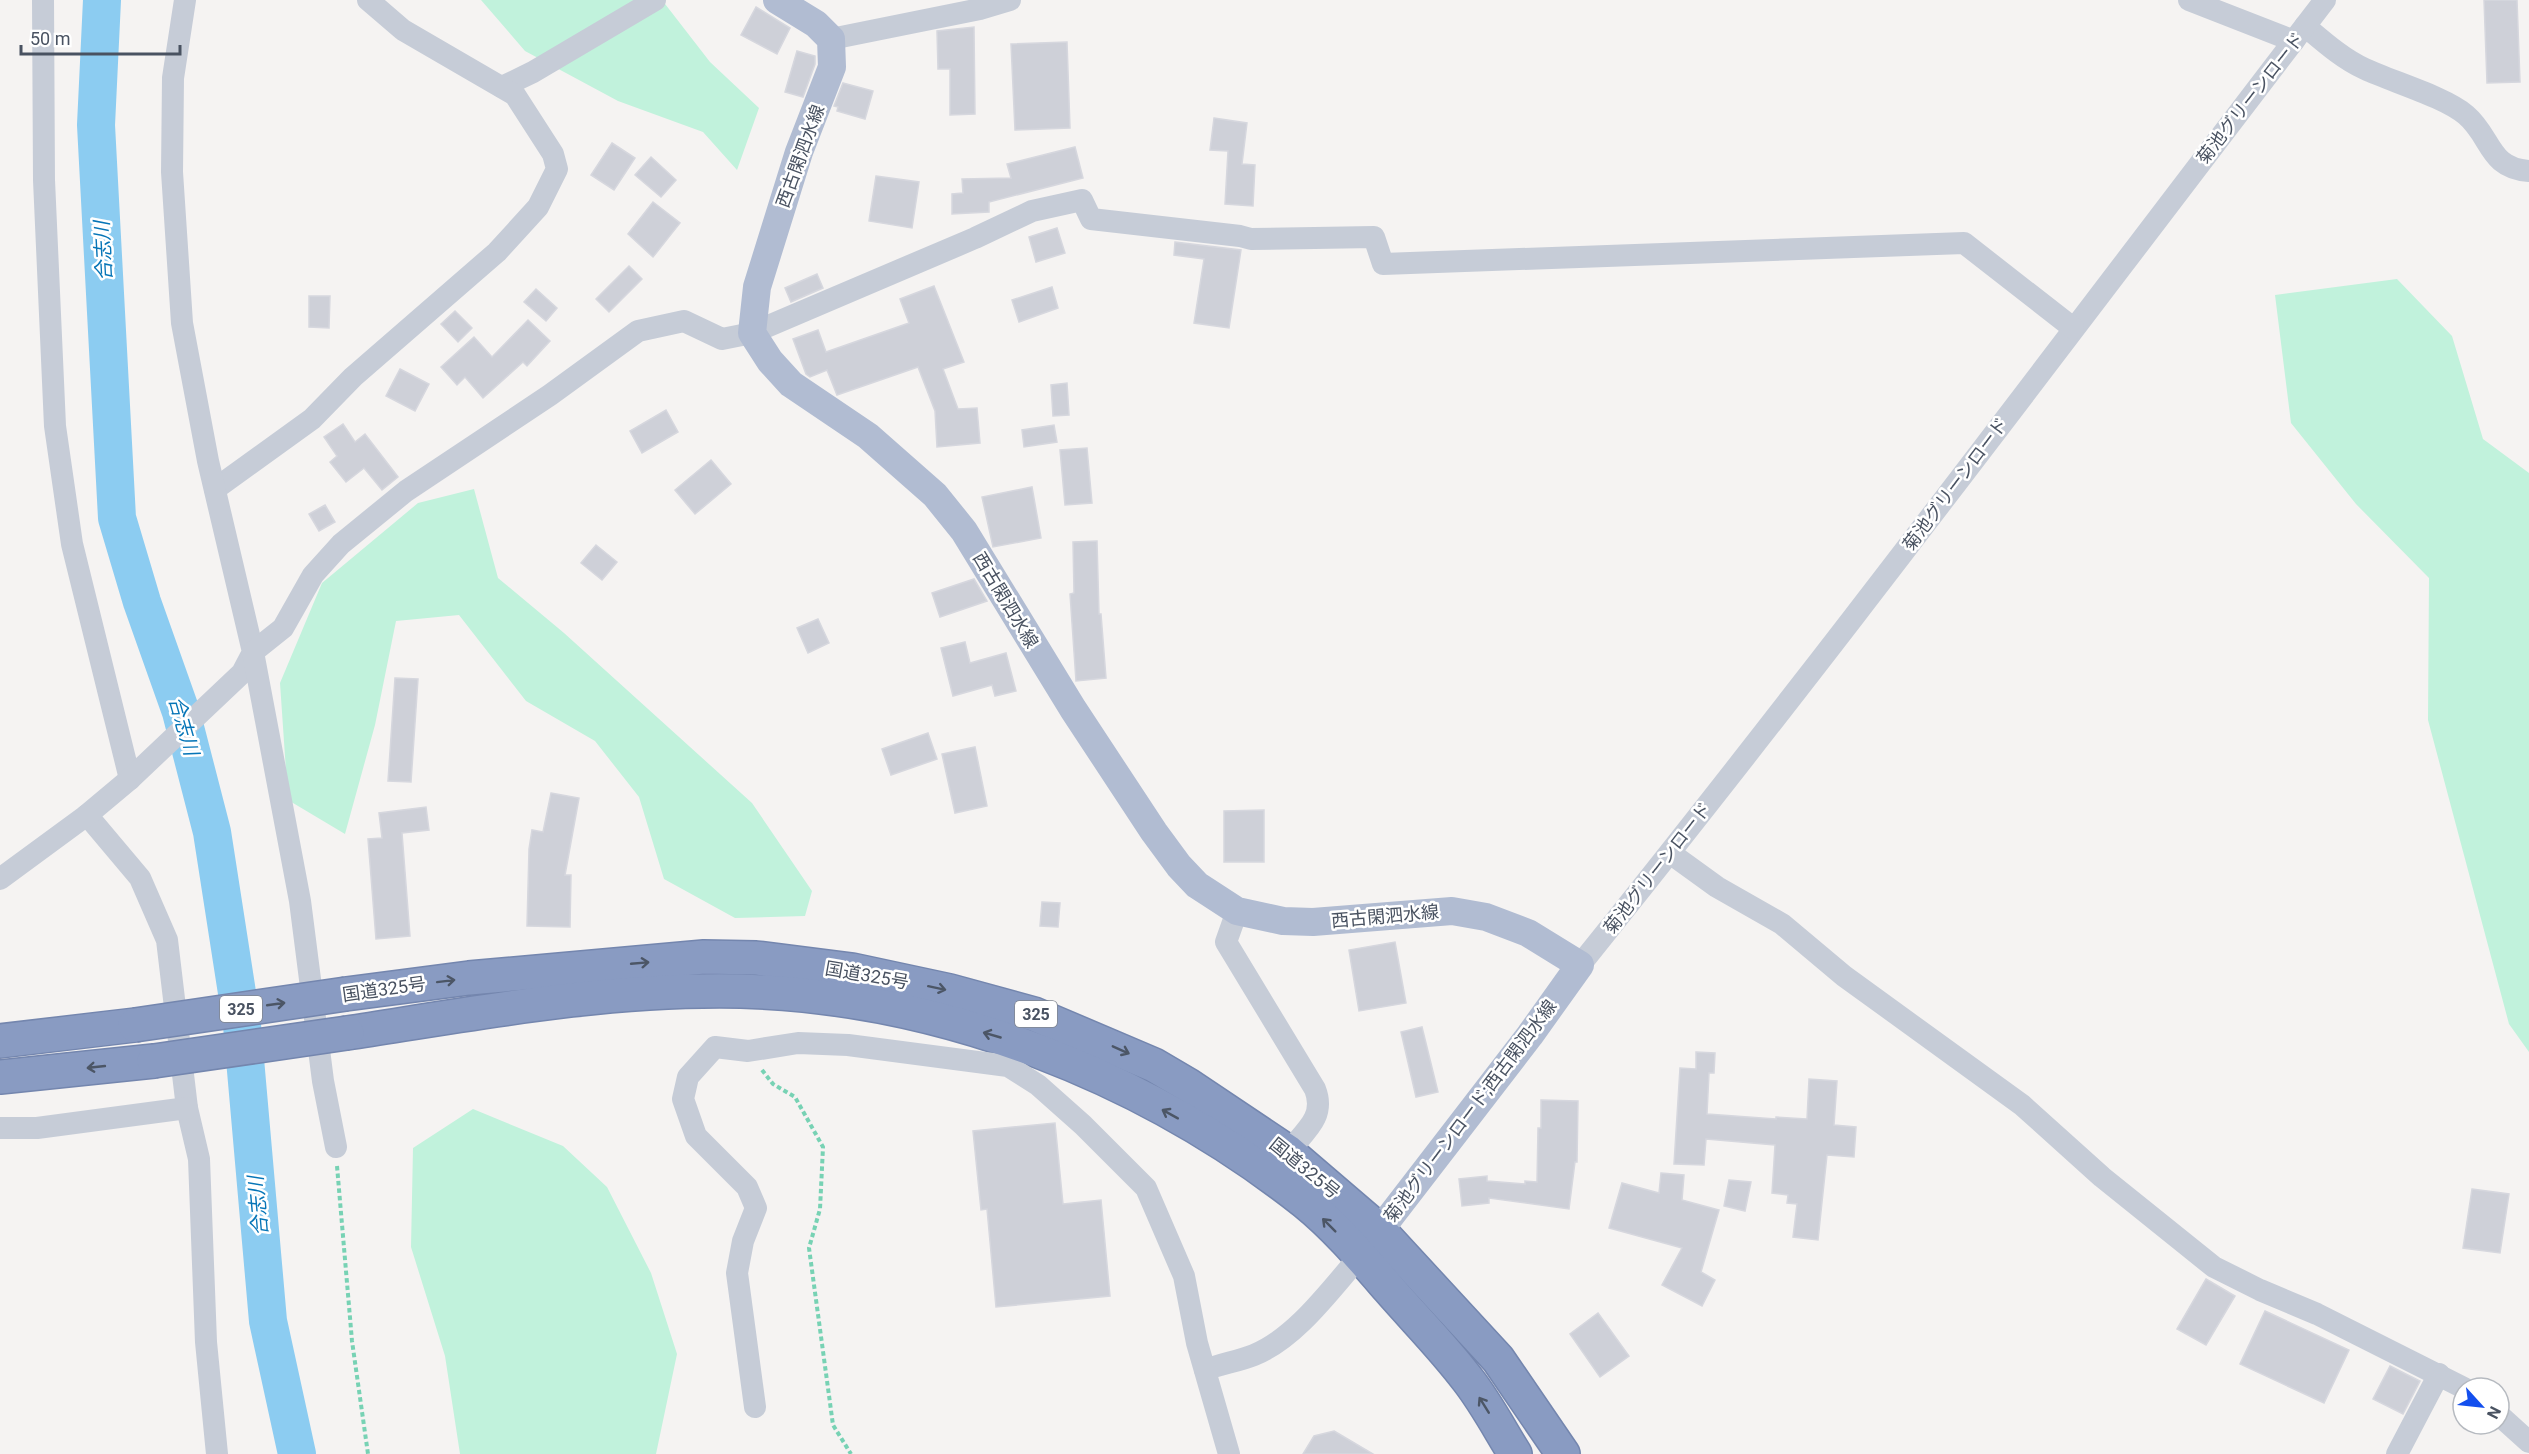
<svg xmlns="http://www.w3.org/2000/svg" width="2529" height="1454" font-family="Roboto,'Noto Sans JP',sans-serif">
<rect width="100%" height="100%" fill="#f5f3f2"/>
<g fill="#c1f2dc">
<polygon points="481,0 662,0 710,62 759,108 737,170 703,132 618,101 525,51"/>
<polygon points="2397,279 2452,336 2483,439 2529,473 2529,1052 2509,1024 2428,720 2429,578 2356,504 2291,423 2275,295"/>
<polygon points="474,489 498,578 564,633 752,803 812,891 805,916 735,918 664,879 639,797 595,741 526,701 459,615 396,621 375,725 345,834 288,800 280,683 322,583 418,503"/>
<polygon points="473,1109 563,1146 607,1187 651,1273 677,1354 656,1454 460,1454 445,1356 411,1247 413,1148"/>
</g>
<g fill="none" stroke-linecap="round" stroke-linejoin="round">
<polyline stroke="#8cccf1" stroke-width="38" points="102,0 96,125 117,518 142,602 181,712 212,832 242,1025 268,1321 297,1454"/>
</g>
<g fill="#ced0d8" stroke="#d6d7de" stroke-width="1.5">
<polygon points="2484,0 2517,0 2520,82 2487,83"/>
<polygon points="756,7 790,28 777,54 741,35"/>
<polygon points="974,27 975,114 950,115 950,69 938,69 937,31"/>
<polygon points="1067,42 1070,128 1015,130 1011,44"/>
<polygon points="797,51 815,56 815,64 803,97 785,92"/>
<polygon points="843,83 873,91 865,119 837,111 838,107 834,106"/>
<polygon points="1214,118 1247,123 1242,164 1255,165 1253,206 1225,204 1228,151 1210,150"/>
<polygon points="612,143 635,158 614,190 591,175"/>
<polygon points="1075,147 1083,178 989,202 989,212 952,214 952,194 963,193 962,179 1011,178 1007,164"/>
<polygon points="651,157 676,180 661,197 635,175"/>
<polygon points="876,176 919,182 912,228 869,221"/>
<polygon points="653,202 680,223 653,257 628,234"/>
<polygon points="1057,228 1065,253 1036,262 1029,237"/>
<polygon points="1175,242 1241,250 1229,328 1194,323 1204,259 1174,255"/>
<polygon points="629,266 642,279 609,312 596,299"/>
<polygon points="817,274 823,288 791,302 785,288"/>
<polygon points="934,286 964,362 943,369 958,409 977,408 980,443 937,447 935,411 918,367 837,395 827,370 810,377 806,374 793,339 818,330 826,352 909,323 900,299"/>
<polygon points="1052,287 1058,308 1019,322 1012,300"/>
<polygon points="536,289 557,308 546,321 524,302"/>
<polygon points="309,296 330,296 329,328 309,327"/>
<polygon points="455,311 472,328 458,342 441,324"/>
<polygon points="528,320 550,341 527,366 523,362 483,398 465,377 457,385 441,367 474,337 492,357"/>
<polygon points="400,369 429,384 415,411 386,396"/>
<polygon points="1067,383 1069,415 1053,416 1051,385"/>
<polygon points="666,410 678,432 642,453 630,431"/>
<polygon points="343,424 355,442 365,434 398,477 382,490 364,468 346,482 330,462 337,456 324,437"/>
<polygon points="1054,425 1057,442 1024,447 1022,430"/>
<polygon points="1087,448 1092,503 1065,505 1060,450"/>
<polygon points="711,460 731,484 695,514 675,490"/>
<polygon points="1032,487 1041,538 993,547 982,497"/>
<polygon points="325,505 335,522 319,531 309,514"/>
<polygon points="1097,541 1099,614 1101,614 1106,678 1076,681 1070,594 1074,593 1073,542"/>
<polygon points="596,545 617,562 602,580 581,563"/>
<polygon points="974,579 987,601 940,617 932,593"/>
<polygon points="818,619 829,643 808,653 797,628"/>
<polygon points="965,642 970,663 1006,653 1016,691 995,696 992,685 953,696 941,648"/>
<polygon points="395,678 418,679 411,782 388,781"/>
<polygon points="928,733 937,759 891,775 882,749"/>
<polygon points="975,747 987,806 955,813 942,754"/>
<polygon points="551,793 579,798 565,875 571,875 570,927 527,926 529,849 532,830 543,832"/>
<polygon points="426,807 429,830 402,833 410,936 376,939 368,839 382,838 379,813"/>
<polygon points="1264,810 1264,862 1224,862 1224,811"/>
<polygon points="1042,902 1060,903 1058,927 1040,926"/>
<polygon points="1395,942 1406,1003 1359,1011 1349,950"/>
<polygon points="1422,1027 1438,1092 1416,1097 1401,1032"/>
<polygon points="1696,1052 1715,1053 1714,1073 1709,1073 1707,1114 1776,1119 1776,1117 1807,1119 1809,1079 1837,1081 1834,1125 1856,1127 1854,1157 1827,1155 1818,1240 1793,1237 1797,1204 1787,1203 1788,1195 1772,1193 1775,1145 1706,1139 1704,1165 1674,1164 1680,1068 1696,1069"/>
<polygon points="1541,1100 1578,1101 1577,1162 1575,1162 1569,1209 1489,1198 1489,1203 1462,1206 1459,1179 1487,1176 1487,1181 1525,1184 1525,1181 1537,1182 1538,1128 1541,1128"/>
<polygon points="1055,1123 1063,1204 1101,1200 1110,1296 996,1307 987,1209 981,1210 973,1131"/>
<polygon points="1661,1173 1684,1175 1682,1200 1719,1210 1701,1272 1715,1280 1702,1306 1662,1285 1682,1248 1609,1228 1622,1183 1659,1193"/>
<polygon points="1729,1180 1751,1182 1745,1211 1724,1206"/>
<polygon points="2472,1189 2509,1194 2500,1253 2463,1248"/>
<polygon points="2206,1279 2235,1296 2206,1345 2177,1329"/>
<polygon points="2265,1311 2349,1350 2324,1403 2240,1364"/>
<polygon points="1598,1313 1629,1356 1600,1377 1570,1334"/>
<polygon points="2390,1366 2420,1381 2403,1414 2373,1399"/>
<polygon points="1334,1431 1373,1454 1303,1454 1314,1436"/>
</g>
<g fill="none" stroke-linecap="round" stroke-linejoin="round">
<g stroke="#7486ae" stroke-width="36">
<g id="highway">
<polyline points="346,994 469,978 704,957 756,958 852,970 950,991 1034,1014 1154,1065 1188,1085 1288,1152 1379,1230 1498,1359 1563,1454"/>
<path d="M 347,1033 C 477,1013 609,988 741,991 C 944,997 1145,1076 1305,1202 C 1336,1227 1363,1259 1389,1289 C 1415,1319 1444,1348 1468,1380 C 1486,1403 1500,1430 1515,1454"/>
<polyline points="0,1041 135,1025"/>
<polyline points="0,1077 154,1061"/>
</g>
</g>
<g stroke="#77d2b4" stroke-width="4" stroke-dasharray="4.5 3" stroke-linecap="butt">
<polyline points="762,1070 773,1084 795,1097 823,1147 820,1209 809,1248 833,1425 851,1454"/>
<polyline points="337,1166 352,1341 368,1454"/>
</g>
<g stroke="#c6ccd7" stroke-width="22">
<polyline points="43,0 44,180 55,426 72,544 130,779"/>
<polyline points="2189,0 2294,41"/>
<path d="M 2305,26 C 2324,42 2343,59 2365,69 C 2393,82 2445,97 2466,115 C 2492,137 2488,168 2529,171"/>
<polyline points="831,39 980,9 1010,0"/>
<polyline points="502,87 533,72 655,0"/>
<polyline points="215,489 312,419 353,377 497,252 538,207 557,169 553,154 515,95 403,30 368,0"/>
<polyline points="87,815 140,878 167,940 187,1108 199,1159 206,1342 217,1454"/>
<polyline points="1670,853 1717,887 1782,924 1844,976 2022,1105 2102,1177 2214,1267 2260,1290 2317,1314 2464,1388"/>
<polyline points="0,879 87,815 130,779 242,673 253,652 208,461 182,323 172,172 173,78 185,0"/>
<path d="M 1237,911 L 1226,942 L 1315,1089 C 1326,1117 1305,1131 1288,1152"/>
<path d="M 1580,965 C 1835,648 2078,322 2325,0"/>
<polyline points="0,1128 37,1128 187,1108"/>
<polyline points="336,1147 323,1081 300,901 253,652 283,628 313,575 341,544 406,491 550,395 638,331 684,321 722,339 752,333 975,238 1032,211 1082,200 1091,219 1240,236 1251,239 1374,237 1383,264 1964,243 2073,328"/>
<path d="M 1205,1370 C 1221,1364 1239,1361 1254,1355 C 1296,1338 1331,1289 1360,1256"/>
<polyline points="755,1407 737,1273 743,1241 756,1208 747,1187 696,1136 683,1099 688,1077 715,1047 748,1051 798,1043 848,1045 1008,1066 1038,1085 1083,1125 1146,1188 1184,1276 1197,1343 1229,1454"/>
<polyline points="2499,1415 2529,1442"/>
<polyline points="2397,1454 2439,1374"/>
</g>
<polyline stroke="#b1bcd2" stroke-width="28" points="777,0 816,24 831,39 832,67 799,152 757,287 752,333 770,361 791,384 868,436 935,495 964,531 1073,709 1154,832 1179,866 1197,885 1237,911 1283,921 1313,922 1452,911 1486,917 1528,933 1580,965 1530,1035 1366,1248"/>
<use href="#highway" stroke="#899bc2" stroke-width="33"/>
<g stroke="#7486ae" stroke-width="36" stroke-linecap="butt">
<g id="highway-bridge">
<polyline points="135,1025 346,994"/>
<polyline points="154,1061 347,1033"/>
</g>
</g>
<use href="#highway-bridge" stroke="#899bc2" stroke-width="33"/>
</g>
<defs><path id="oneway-shaft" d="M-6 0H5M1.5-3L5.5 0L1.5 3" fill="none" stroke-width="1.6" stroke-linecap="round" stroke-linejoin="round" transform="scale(1.5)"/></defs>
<g stroke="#4c5666">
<use href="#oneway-shaft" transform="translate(640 963) rotate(-5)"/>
<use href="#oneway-shaft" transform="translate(446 981) rotate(-7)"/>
<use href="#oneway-shaft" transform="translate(937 988) rotate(12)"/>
<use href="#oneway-shaft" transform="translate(276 1004) rotate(-8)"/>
<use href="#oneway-shaft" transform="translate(992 1035) rotate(-164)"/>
<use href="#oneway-shaft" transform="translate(1121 1050) rotate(24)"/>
<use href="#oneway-shaft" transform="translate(96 1067) rotate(174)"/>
<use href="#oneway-shaft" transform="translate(1170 1114) rotate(-151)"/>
<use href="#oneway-shaft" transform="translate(1329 1225) rotate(-135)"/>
<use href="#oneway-shaft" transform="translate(1484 1405) rotate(-122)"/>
</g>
<g text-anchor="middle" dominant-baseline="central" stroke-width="5" stroke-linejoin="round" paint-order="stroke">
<g fill="#fff" stroke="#808690" stroke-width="1.5">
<rect x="220" y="996" width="42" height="26" rx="4.5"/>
<rect x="1015" y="1001" width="42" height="26" rx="4.5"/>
</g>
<g font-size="16" font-weight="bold" fill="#495261">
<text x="241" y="1009">325</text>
<text x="1036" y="1014">325</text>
</g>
<g font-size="18" fill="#495261" stroke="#fff">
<text transform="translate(2250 98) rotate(-52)">菊池グリーンロード</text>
<text transform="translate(800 156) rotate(-70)">西古閑泗水線</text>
<text transform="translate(1955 484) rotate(-53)">菊池グリーンロード</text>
<text transform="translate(1006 600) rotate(59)">西古閑泗水線</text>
<text transform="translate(1657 868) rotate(-52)">菊池グリーンロード</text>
<text transform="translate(1385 916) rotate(-5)">西古閑泗水線</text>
<text transform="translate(867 975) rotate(10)">国道325号</text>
<text transform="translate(384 989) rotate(-8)">国道325号</text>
<text transform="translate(1470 1111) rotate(-53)">菊池グリーンロード;西古閑泗水線</text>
<text transform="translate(1305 1168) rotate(39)">国道325号</text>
</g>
<g font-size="20" font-style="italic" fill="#0675b7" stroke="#fff">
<text transform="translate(103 251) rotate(-93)">合志川</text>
<text transform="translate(184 726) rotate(74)">合志川</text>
<text transform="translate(258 1206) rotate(-95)">合志川</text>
</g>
</g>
<g transform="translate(2481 1406) rotate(117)"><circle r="28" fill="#ffffff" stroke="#b6bac0" stroke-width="1.5"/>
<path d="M0-4.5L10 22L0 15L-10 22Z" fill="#134fee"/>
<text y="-9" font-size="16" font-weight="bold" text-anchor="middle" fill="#495261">N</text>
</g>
<path d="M21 45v9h159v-9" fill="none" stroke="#495261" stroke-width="3"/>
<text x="30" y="45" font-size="18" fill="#495261" stroke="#ffffff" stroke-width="4.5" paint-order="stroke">50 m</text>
</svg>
